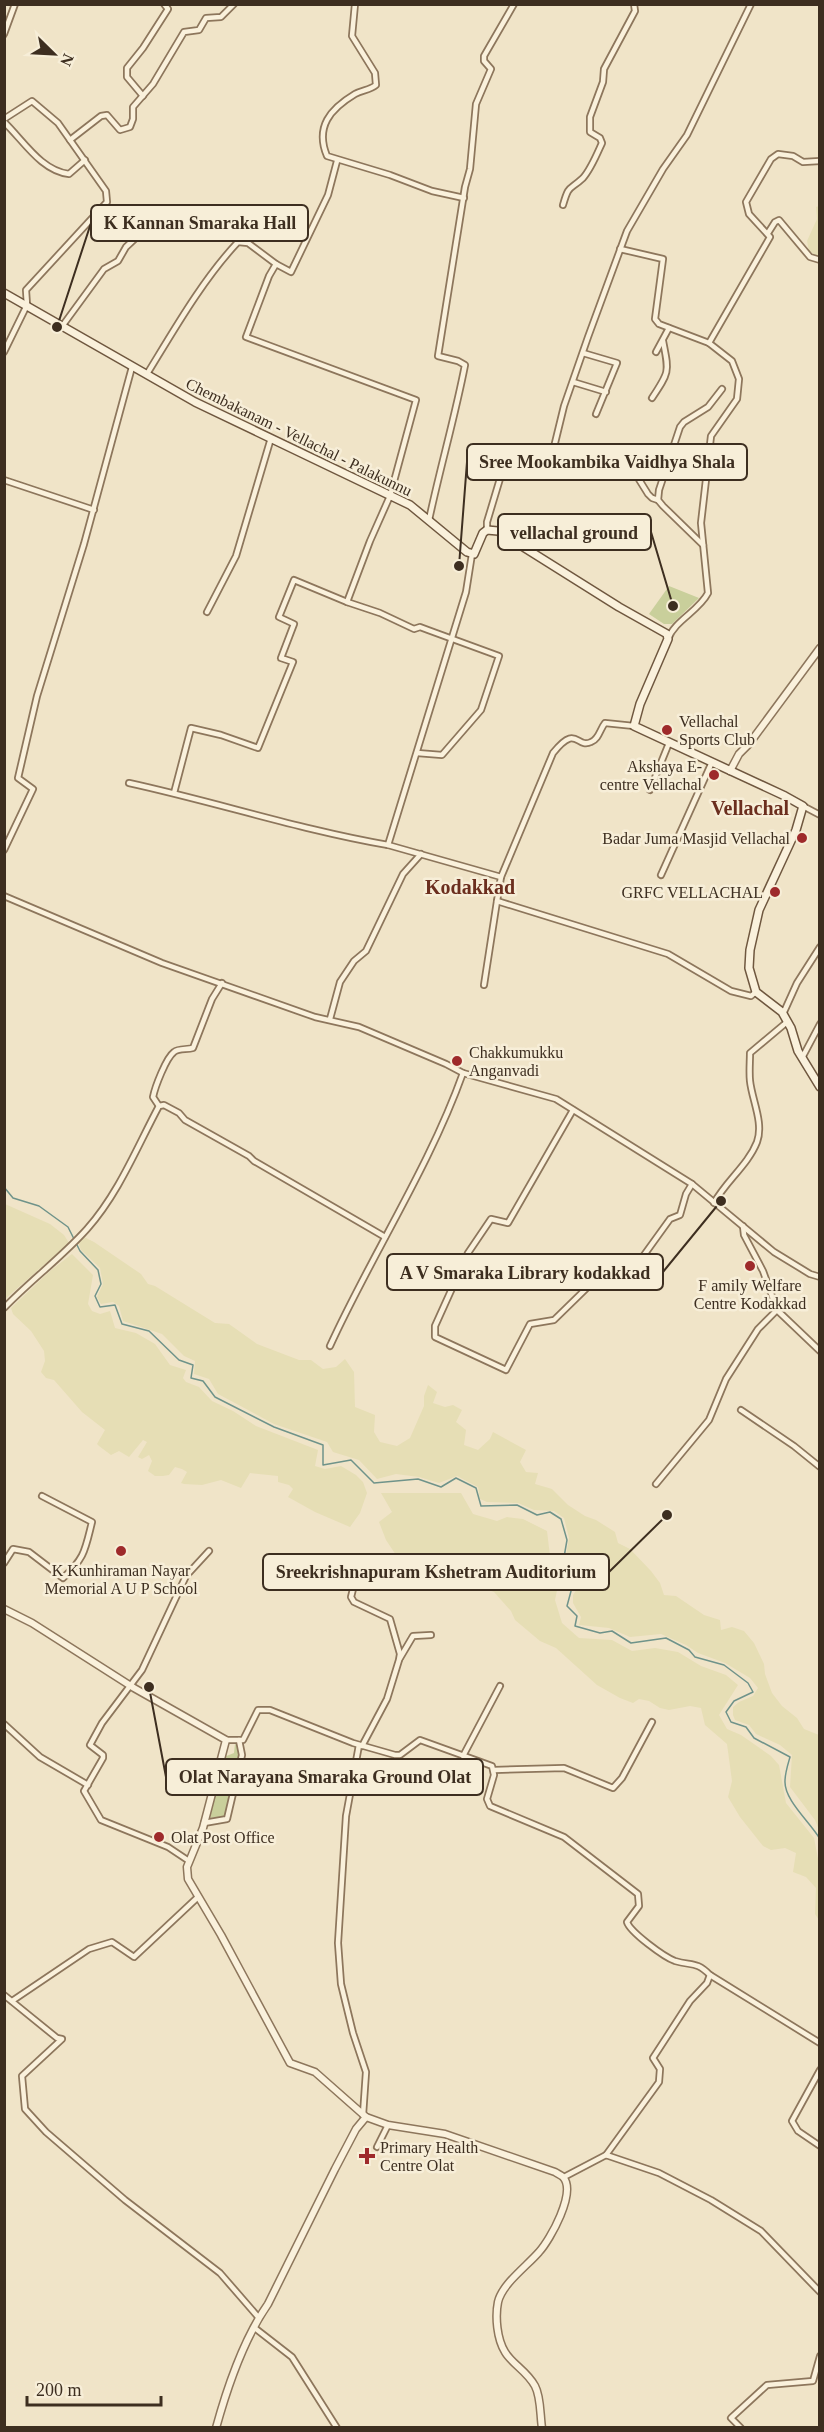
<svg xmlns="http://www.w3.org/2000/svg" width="824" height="2432" font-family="Georgia,serif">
<rect width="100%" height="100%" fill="#f0e4c8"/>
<g fill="#e6deb5">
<polygon points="819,206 819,257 809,251 807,241 817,219 816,207"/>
<polygon points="5,1204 50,1224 64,1235 69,1243 5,1299"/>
<polygon points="84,1237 94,1242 141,1274 148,1284 155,1286 215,1323 229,1324 257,1344 299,1360 311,1360 323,1369 336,1367 345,1359 354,1372 355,1407 375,1415 374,1432 380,1442 397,1446 410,1438 424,1406 424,1396 428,1385 437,1392 433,1403 445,1407 453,1405 462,1410 456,1422 466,1430 464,1445 478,1450 490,1439 493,1432 526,1450 520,1462 526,1472 538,1473 535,1484 552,1489 568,1505 585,1516 596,1520 615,1532 618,1543 630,1549 651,1571 660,1583 664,1595 676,1596 704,1615 720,1620 721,1630 732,1627 744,1631 754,1643 764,1664 765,1674 772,1693 782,1706 797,1718 804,1729 819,1735 819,1830 815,1820 790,1787 792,1755 780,1745 756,1734 749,1725 735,1720 733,1715 733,1707 739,1702 753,1696 758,1688 750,1678 725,1663 698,1653 686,1645 661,1634 630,1637 609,1628 579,1625 581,1617 573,1603 573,1595 585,1577 577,1565 565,1561 569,1538 564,1518 554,1511 534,1510 518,1503 487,1502 480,1499 478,1487 457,1476 439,1483 419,1477 396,1474 377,1479 359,1460 333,1452 327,1442 274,1424 218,1394 209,1379 194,1374 195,1361 184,1356 162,1334 123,1321 119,1306 113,1302 101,1304 97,1297 103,1284 100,1268 81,1250 78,1242"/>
<polygon points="72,1254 93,1275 88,1304 92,1311 100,1314 110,1311 115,1328 136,1333 155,1344 170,1365 186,1370 183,1378 186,1382 199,1387 212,1401 233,1411 256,1426 318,1450 315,1466 325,1469 341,1466 356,1475 363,1482 367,1493 360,1513 350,1527 315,1512 288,1497 293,1489 289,1485 278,1482 278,1476 250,1473 241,1488 221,1480 202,1485 184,1484 181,1483 187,1472 182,1469 175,1467 169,1475 163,1476 155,1476 148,1471 152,1461 149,1455 142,1459 138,1457 147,1442 143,1440 129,1457 119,1451 111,1455 99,1446 97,1444 105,1430 82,1412 54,1380 46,1378 41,1372 45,1361 44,1351 31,1331 13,1314 11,1308 50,1271"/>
<polygon points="381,1493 461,1493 473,1514 497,1521 507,1517 523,1519 547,1531 551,1564 559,1581 555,1600 562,1623 579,1638 612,1640 632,1651 655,1648 678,1652 701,1666 726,1675 738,1685 719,1715 727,1729 741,1735 771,1756 779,1765 786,1803 814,1838 819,1864 819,1920 815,1914 816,1888 806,1877 793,1872 796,1853 785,1848 771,1850 763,1846 740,1817 728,1797 732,1781 727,1744 705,1725 701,1708 690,1706 669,1710 660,1708 649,1701 639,1699 633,1703 620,1698 597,1685 556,1648 540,1641 515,1620 511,1611 494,1592 469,1583 437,1587 396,1555 386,1540 379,1522 392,1512"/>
</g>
<g fill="#c9cf9b">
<polygon points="669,586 699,598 672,624 664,624 649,614"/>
<polygon points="235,1744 239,1747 240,1754 226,1816 210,1818 224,1757 234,1753"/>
</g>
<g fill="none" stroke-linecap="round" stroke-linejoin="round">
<path stroke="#6f938a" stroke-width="1.5" d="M 4,1187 L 13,1198 L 39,1206 L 68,1227 L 80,1251 L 98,1270 L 101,1284 L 95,1296 L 100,1307 L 115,1305 L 122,1324 L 149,1331 L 179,1360 L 193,1365 L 191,1378 L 203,1381 L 215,1397 L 274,1427 L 323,1445 L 323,1465 L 351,1460 L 374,1483 L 418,1479 L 441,1487 L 456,1478 L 476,1488 L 481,1506 L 517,1505 L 537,1515 L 550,1512 L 561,1519 L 567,1540 L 563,1563 L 577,1567 L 582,1575 L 574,1580 L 567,1606 L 577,1616 L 575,1626 L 600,1633 L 612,1631 L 631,1643 L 666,1638 L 689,1650 L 695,1657 L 724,1665 L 748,1683 L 753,1692 L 734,1701 L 726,1712 L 731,1722 L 746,1727 L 754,1738 L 790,1757 C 788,1764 785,1773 785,1781 C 784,1800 810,1822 820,1839"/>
<g stroke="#8d765c" stroke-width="8">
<g id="minor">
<path d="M 355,4 L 352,36 L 375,73 L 376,85 C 370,90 362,90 355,94 C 330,109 315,127 327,156 L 390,175 L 432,191 L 464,198"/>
<polyline points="4,34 15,4"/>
<polyline points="143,96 127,77 127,68 143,48 168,9 164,4"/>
<polyline points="4,119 32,101 58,123 70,140 101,116 107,115 120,130 130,127 133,119 133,107 153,84 184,32 199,30 206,18 221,17 234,4"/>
<path d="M 4,122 C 23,140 41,171 69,174 L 85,160"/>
<polyline points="337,161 328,195 291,272 276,264 269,276 246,337 416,400 390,496 370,541 347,602 380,613 414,629 420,627 428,630 499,656 481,710 442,755 417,753"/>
<path d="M 563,205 C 569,184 569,191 583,178 C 591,169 597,154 602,143 L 600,138 L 590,132 L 590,117 L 603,82 L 604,69 L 635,11 L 634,4"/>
<polyline points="768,233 775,222 779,220 810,257 820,260"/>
<path d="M 620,249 L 663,259 L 655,319 L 659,324 L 709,343 L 732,361 L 739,379 L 737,399 L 711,436 L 701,523 L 708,593 C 699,611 675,620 668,639"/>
<polyline points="63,325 104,269 118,261 126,247 141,233"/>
<polyline points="709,343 770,237 749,214 746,202 771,159 778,154 793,156 803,162 820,161"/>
<polyline points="4,352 27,305 26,290 107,202 106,191 70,140"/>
<polyline points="656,352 669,328"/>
<polyline points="583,353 617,363 596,414"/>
<path d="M 147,374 C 174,330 203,279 238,242 L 248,243 L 276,264"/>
<polyline points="573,382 606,392"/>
<path d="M 652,398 C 670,371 669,372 663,341"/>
<polyline points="610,453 630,465 648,494 652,498 658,500"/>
<polyline points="4,480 94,510"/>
<path d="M 429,520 C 440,468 455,417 465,365 L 458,361 L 438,356 L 465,187 L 470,169 L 476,104 L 491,69 L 484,61 L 484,56 L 514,4"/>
<polyline points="487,530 487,522 508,452 514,449 550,453 554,447 564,406 588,337 627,231 663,169 687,135 751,4"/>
<polyline points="703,545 663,506 658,500 659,490 680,427 684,422 708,407 722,389"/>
<polyline points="472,554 466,592 388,845 501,877 497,901 668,954 731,991 751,996 756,992"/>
<polyline points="207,612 236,556 271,438"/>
<path d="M 129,783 C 216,802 301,830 388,845"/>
<polyline points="650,790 669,743"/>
<polyline points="174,793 191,728 221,735 258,748 293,662 281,658 294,624 279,617 294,580 347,602"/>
<polyline points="803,806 820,815"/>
<polyline points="4,850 33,789 18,778 37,696 84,544 132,367"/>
<polyline points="661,875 712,762"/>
<path d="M 501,877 L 553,753 C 577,723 576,749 591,742 C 599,739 600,729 605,723 L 634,726"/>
<polyline points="4,896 162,963 315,1017 359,1027 446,1064 463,1073 556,1099 692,1184 774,1252 810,1274 820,1277"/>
<polyline points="484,985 497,901"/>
<polyline points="783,1014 797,983 820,947"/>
<polyline points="330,1019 340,982 354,961 366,951 403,874 421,854"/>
<polyline points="802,1058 820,1024"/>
<path d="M 159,1106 L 153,1097 C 155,1087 166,1058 174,1052 C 179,1048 187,1050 193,1048 L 212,999 L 222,983"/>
<polyline points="573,1110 508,1223 491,1219 468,1253 435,1326 435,1337 506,1370 530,1324 554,1320 597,1278 616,1284 626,1280 670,1219 680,1215 686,1194 692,1184"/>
<path d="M 714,1203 C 726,1181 748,1165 757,1142 C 764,1123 752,1100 750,1081 C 749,1072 750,1062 750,1053 L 787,1022"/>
<polyline points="743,1226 744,1235 763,1271 777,1310 820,1351"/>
<path d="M 4,1308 C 31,1280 62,1257 87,1229 C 119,1193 137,1147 159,1106 L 164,1105 L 179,1113 L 185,1120 L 249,1156 L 254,1161 L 385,1237"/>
<path d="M 330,1346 C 372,1254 429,1168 463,1073"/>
<polyline points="741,1410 794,1446 820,1467"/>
<polyline points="656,1484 709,1420 726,1379 758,1329 777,1310"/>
<path d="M 4,1563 L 13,1549 L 29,1552 L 63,1578 C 85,1558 85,1550 92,1522 L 42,1496"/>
<polyline points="347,1575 355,1581 351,1597 354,1602 390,1619 400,1654 399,1660 387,1699 362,1746"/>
<polyline points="400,1658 413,1636 431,1635"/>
<polyline points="4,1724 40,1757 88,1785"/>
<path d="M 226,1740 L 243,1740 L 258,1710 L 270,1710 L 353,1743 L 395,1755 L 400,1755 L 420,1740 L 492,1766 L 494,1775 L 487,1799 L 490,1806 L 564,1837 L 638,1894 L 639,1906 L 627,1922 C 630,1932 664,1957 675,1961 C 692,1966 696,1961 710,1975 L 820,2043"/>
<polyline points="359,1745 346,1816 338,1943 341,1984 353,2033 366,2072 363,2115"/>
<polyline points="463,1756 500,1686"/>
<polyline points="494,1770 564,1768 613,1788 622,1778 652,1722"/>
<polyline points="204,1823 227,1819 242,1755 239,1740"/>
<polyline points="189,1861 168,1847 101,1820 84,1791 103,1758 103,1755 90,1745 102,1723 142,1670 186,1576 209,1551"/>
<polyline points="4,1995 57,2038 62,2039 22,2076 25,2109 46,2132 125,2200 220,2273 259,2318"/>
<polyline points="12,2001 89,1949 112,1942 134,1957 198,1897"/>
<polyline points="820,2070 792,2121 798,2131 820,2146"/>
<polyline points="377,2147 388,2125"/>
<polyline points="606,2155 659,2082 660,2069 653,2058 690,2001 707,1983 710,1975"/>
<polyline points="564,2177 606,2155 659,2173 711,2200 761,2231 820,2292"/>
<polyline points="256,2329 292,2357 337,2428"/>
<polyline points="741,2428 731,2418 767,2385 813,2381 820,2356"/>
</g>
</g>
<g stroke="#8d765c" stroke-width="9">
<g id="tertiary">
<polyline points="730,771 739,754 749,744 820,648"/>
<path d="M 4,1609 L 32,1623 L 134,1688 L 226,1740 L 203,1828 L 187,1867 L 188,1879 L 221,1935 L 290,2063 L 315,2072 L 366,2117 L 388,2125 L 445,2134 L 555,2172 C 558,2174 561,2175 563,2177 C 577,2192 550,2240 539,2252 C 527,2266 502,2284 498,2302 C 495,2317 497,2339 505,2352 C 512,2364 527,2371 535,2386 C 541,2397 540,2415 542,2428"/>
<path d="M 216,2428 C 227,2388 245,2337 268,2304 L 335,2169 L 356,2129 L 366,2117"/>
</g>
</g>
<g stroke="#6f573f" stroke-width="10">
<polyline id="secondary" points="4,293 195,402 410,505 467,552 474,554 483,533 487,530 498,531 619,607 667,634 668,639 640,704 634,726 785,796 803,806 796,830 759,910 750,950 749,968 756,992 782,1012 791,1028 798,1051 820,1087"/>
</g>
<use href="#minor" stroke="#faf1dc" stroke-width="4.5"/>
<use href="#tertiary" stroke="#faf1dc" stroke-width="6"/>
<use href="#secondary" stroke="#faf1dc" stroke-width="7"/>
</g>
<g fill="#9e2a2b" stroke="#f7eed8" stroke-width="2">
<circle cx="667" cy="730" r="6"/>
<circle cx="714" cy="775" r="6"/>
<circle cx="802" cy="838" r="6"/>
<circle cx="775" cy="892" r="6"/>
<circle cx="457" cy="1061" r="6"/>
<circle cx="750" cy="1266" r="6"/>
<circle cx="121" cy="1551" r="6"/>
<circle cx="159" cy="1837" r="6"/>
<path d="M364 2147h6v6h6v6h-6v6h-6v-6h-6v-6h6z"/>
</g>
<g text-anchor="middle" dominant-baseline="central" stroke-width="5" stroke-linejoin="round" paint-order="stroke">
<g font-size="16" fill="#3d2e20" stroke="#f7eed8">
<text transform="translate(299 437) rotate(26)">Chembakanam - Vellachal - Palakunnu</text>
</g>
<g font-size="16" fill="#3d2e20" stroke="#f7eed8" text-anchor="start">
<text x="679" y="721">Vellachal<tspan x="679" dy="18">Sports Club</tspan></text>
<text x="702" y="766" text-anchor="end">Akshaya E-<tspan x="702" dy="18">centre Vellachal</tspan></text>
<text x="790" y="838" text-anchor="end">Badar Juma Masjid Vellachal</text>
<text x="763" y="892" text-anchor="end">GRFC VELLACHAL</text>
<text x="469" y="1052">Chakkumukku<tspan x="469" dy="18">Anganvadi</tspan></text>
<text x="750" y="1285" text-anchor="middle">F amily Welfare<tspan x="750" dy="18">Centre Kodakkad</tspan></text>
<text x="121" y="1570" text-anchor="middle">K Kunhiraman Nayar<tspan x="121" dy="18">Memorial A U P School</tspan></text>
<text x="171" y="1837">Olat Post Office</text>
<text x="380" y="2147">Primary Health<tspan x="380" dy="18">Centre Olat</tspan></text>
</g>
<g font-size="20" font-weight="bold" fill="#6b2e1e" stroke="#f7eed8">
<text x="750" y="808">Vellachal</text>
<text x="470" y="887">Kodakkad</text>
</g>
</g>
<path fill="none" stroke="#3d2e20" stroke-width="2" d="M57 327L91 223M459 566L467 462M673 606L651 532M721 1201L663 1272M667 1515L609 1572M149 1687L166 1777"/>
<g fill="#3d2e20" stroke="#f7eed8" stroke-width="2">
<circle cx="57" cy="327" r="6"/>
<circle cx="459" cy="566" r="6"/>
<circle cx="673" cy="606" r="6"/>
<circle cx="721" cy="1201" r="6"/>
<circle cx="667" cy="1515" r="6"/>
<circle cx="149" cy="1687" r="6"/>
</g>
<g fill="#f7eed8" stroke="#3d2e20" stroke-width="2">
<rect x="91" y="205" width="217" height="36" rx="6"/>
<rect x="467" y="444" width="280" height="36" rx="6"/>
<rect x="498" y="514" width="153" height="36" rx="6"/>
<rect x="387" y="1254" width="276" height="36" rx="6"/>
<rect x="263" y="1554" width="346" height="36" rx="6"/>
<rect x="166" y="1759" width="317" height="36" rx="6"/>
</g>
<g font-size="18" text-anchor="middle" font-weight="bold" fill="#3d2e20">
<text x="200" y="229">K Kannan Smaraka Hall</text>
<text x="607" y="468">Sree Mookambika Vaidhya Shala</text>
<text x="574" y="539">vellachal ground</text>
<text x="525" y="1279">A V Smaraka Library kodakkad</text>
<text x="436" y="1578">Sreekrishnapuram Kshetram Auditorium</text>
<text x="325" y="1783">Olat Narayana Smaraka Ground Olat</text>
</g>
<rect width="824" height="2432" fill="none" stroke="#3d2e20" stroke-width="12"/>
<g transform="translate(54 54) rotate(114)" stroke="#f7eed8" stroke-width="4.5" paint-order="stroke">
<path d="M0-4.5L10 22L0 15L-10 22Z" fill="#3d2e20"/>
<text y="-9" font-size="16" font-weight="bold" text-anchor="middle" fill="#3d2e20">N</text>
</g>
<path d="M27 2396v9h134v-9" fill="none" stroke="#3d2e20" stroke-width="3"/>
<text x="36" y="2396" font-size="18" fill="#3d2e20" stroke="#f7eed8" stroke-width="4.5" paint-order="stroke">200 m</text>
</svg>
